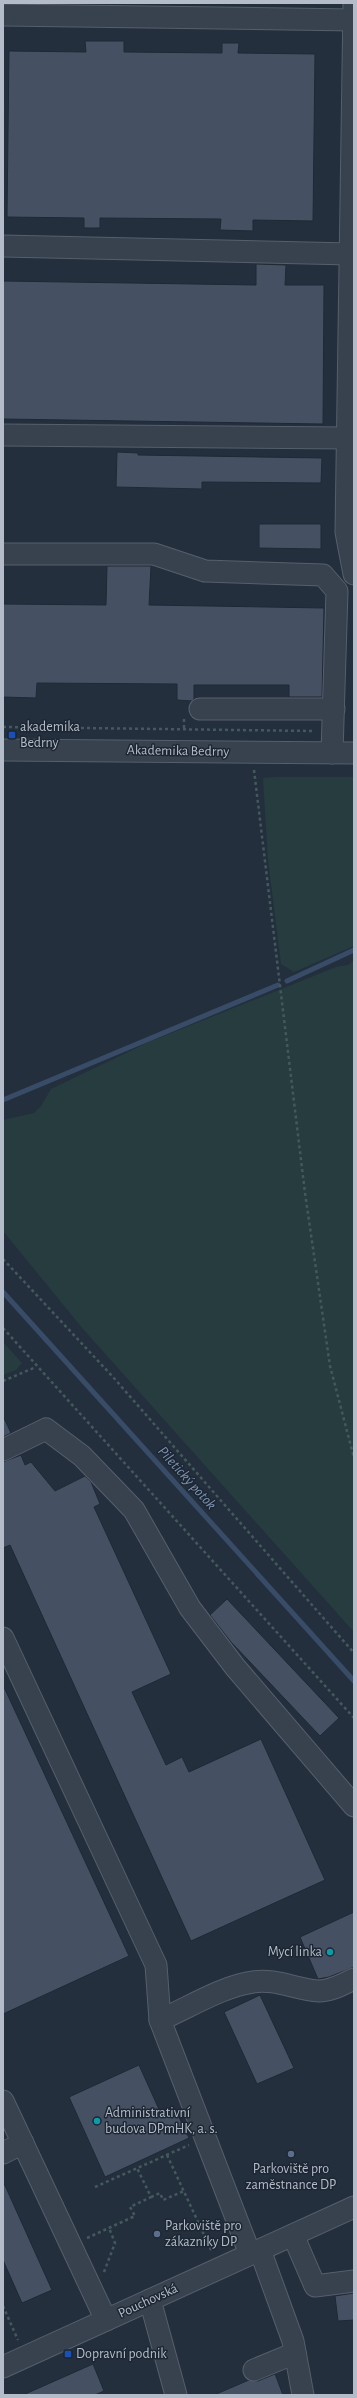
<svg xmlns="http://www.w3.org/2000/svg" width="357" height="2398" font-family="'Alegreya Sans',sans-serif">
<rect width="100%" height="100%" fill="#242f3e"/>
<g fill="#263c3f">
<polygon points="275,777 354,777 354,946 294,972 281,964 268,860 263,778"/>
<polygon points="354,960 354,1632 83,1329 3,1231 3,1120 34,1113 41,1106 51,1089 149,1042 336,967 348,965"/>
<polygon points="3,1342 22,1363 16,1370 3,1375"/>
</g>
<g fill="none" stroke-linecap="round" stroke-linejoin="round">
<g stroke="#394c67" stroke-width="5">
<polyline points="287,981 354,950"/>
<polyline points="3,1100 278,985"/>
<polyline points="3,1292 354,1681"/>
</g>
</g>
<g fill="#455162" stroke="#1f2835">
<polygon points="85,41 124,41 124,52 222,53 222,43 239,43 238,53 315,54 313,221 253,220 253,231 220,230 221,219 100,218 100,228 84,228 84,218 7,217 9,51 86,52"/>
<polygon points="256,264 286,265 285,285 324,285 323,424 3,419 3,281 256,285"/>
<polygon points="117,452 138,453 138,455 322,458 321,483 202,482 202,489 116,487"/>
<polygon points="259,524 321,524 321,549 259,548"/>
<polygon points="107,566 151,566 149,605 324,608 322,697 289,697 289,685 194,685 194,699 192,701 177,700 177,684 37,683 36,698 3,697 3,604 106,605"/>
<polygon points="3,1416 11,1433 3,1437"/>
<polygon points="21,1455 25,1465 31,1462 55,1491 85,1476 91,1482 100,1504 94,1507 171,1674 132,1692 166,1765 182,1757 189,1772 261,1739 325,1880 191,1941 10,1545 3,1548 3,1462"/>
<polygon points="227,1599 339,1718 320,1736 231,1642 210,1615"/>
<polygon points="3,1685 129,1956 3,2014"/>
<polygon points="354,1912 354,1967 329,1977 318,1979 300,1937"/>
<polygon points="260,1995 294,2068 257,2084 224,2012"/>
<polygon points="139,2065 162,2116 175,2109 189,2138 105,2177 69,2097"/>
<polygon points="3,2181 52,2290 22,2303 3,2260"/>
<polygon points="354,2293 354,2320 338,2321 335,2296"/>
<polygon points="93,2364 104,2391 95,2395 23,2395"/>
<polygon points="275,2374 283,2395 214,2395 249,2380 258,2381"/>
</g>
<g fill="none" stroke-linecap="round" stroke-linejoin="round">
<g stroke="#565f6c" stroke-width="23">
<g id="minor">
<polyline points="354,3 346,532 354,574"/>
<polyline points="3,15 354,20"/>
<polyline points="3,246 350,254"/>
<polyline points="3,435 348,438"/>
<polyline points="3,554 154,554 205,571 323,575 337,591 332,753"/>
<polyline points="200,709 334,709"/>
<polyline points="3,750 354,753"/>
<polyline points="3,1450 46,1429 82,1456 134,1510 190,1608 235,1667 354,1806"/>
<polyline points="3,1638 156,1965 160,2020 250,2254"/>
<path d="M 160,2020 C 188,2008 223,1986 253,1982 C 275,1978 297,1990 319,1991 C 332,1991 343,1984 354,1979"/>
<polyline points="3,2101 106,2320"/>
<polyline points="3,2153 23,2143"/>
<polyline points="293,2235 315,2286 354,2281"/>
<polyline points="260,2250 293,2341 303,2395"/>
<polyline points="150,2300 176,2395"/>
<polyline points="3,2367 354,2207"/>
<polyline points="254,2370 295,2353"/>
</g>
</g>
<g stroke="#44595c" stroke-width="2.5" stroke-dasharray="3 3" stroke-linecap="butt">
<polyline points="184,719 184,730"/>
<polyline points="3,727 314,731"/>
<polyline points="254,770 305,1193 330,1366 354,1458"/>
<polyline points="3,1259 113,1377 354,1653"/>
<polyline points="3,1328 354,1718"/>
<polyline points="3,1381 36,1367"/>
<polyline points="167,2155 212,2252"/>
<polyline points="95,2187 189,2145"/>
<polyline points="151,2197 160,2193 163,2200 184,2191"/>
<polyline points="87,2238 135,2216 130,2207 151,2197 137,2168"/>
<polyline points="104,2272 115,2243 109,2228"/>
<polyline points="3,2306 18,2340"/>
</g>
<use href="#minor" stroke="#38414e" stroke-width="21"/>
</g>
<g fill="#1a4fb4" stroke="#1d2633" stroke-width="1.5">
<rect x="8" y="731" width="8" height="8" rx="2"/>
<rect x="64" y="2350" width="8" height="8" rx="2"/>
</g>
<g fill="#0f9aa8" stroke="#1d2633" stroke-width="1.5">
<circle cx="330" cy="1952" r="4"/>
<circle cx="97" cy="2121" r="4"/>
</g>
<g fill="#5c6f8a" stroke="#1d2633" stroke-width="1.5">
<circle cx="291" cy="2154" r="4"/>
<circle cx="157" cy="2234" r="4"/>
</g>
<g text-anchor="middle" dominant-baseline="central" stroke-width="3" stroke-linejoin="round" paint-order="stroke">
<g font-size="14" fill="#b4bcc9" stroke="#1d2633" text-anchor="start">
<text x="20" y="727">akademika<tspan x="20" dy="16">Bedrny</tspan></text>
<text x="322" y="1952" text-anchor="end">Mycí linka</text>
<text x="105" y="2113">Administrativní<tspan x="105" dy="16">budova DPmHK, a. s.</tspan></text>
<text x="291" y="2169" text-anchor="middle">Parkoviště pro<tspan x="291" dy="16">zaměstnance DP</tspan></text>
<text x="165" y="2226">Parkoviště pro<tspan x="165" dy="16">zákazníky DP</tspan></text>
<text x="76" y="2354">Dopravní podnik</text>
</g>
<g font-size="14" fill="#b4bcc9" stroke="#1d2633">
<text transform="translate(178 751) rotate(1)">Akademika Bedrny</text>
<text transform="translate(148 2301) rotate(-25)">Pouchovská</text>
</g>
<g font-size="15" font-style="italic" fill="#7c92b1" stroke="#1d2633">
<text transform="translate(187 1478) rotate(48)">Piletický potok</text>
</g>
</g>
<rect width="357" height="2398" fill="none" stroke="#b4bcc9" stroke-width="8"/>
</svg>
